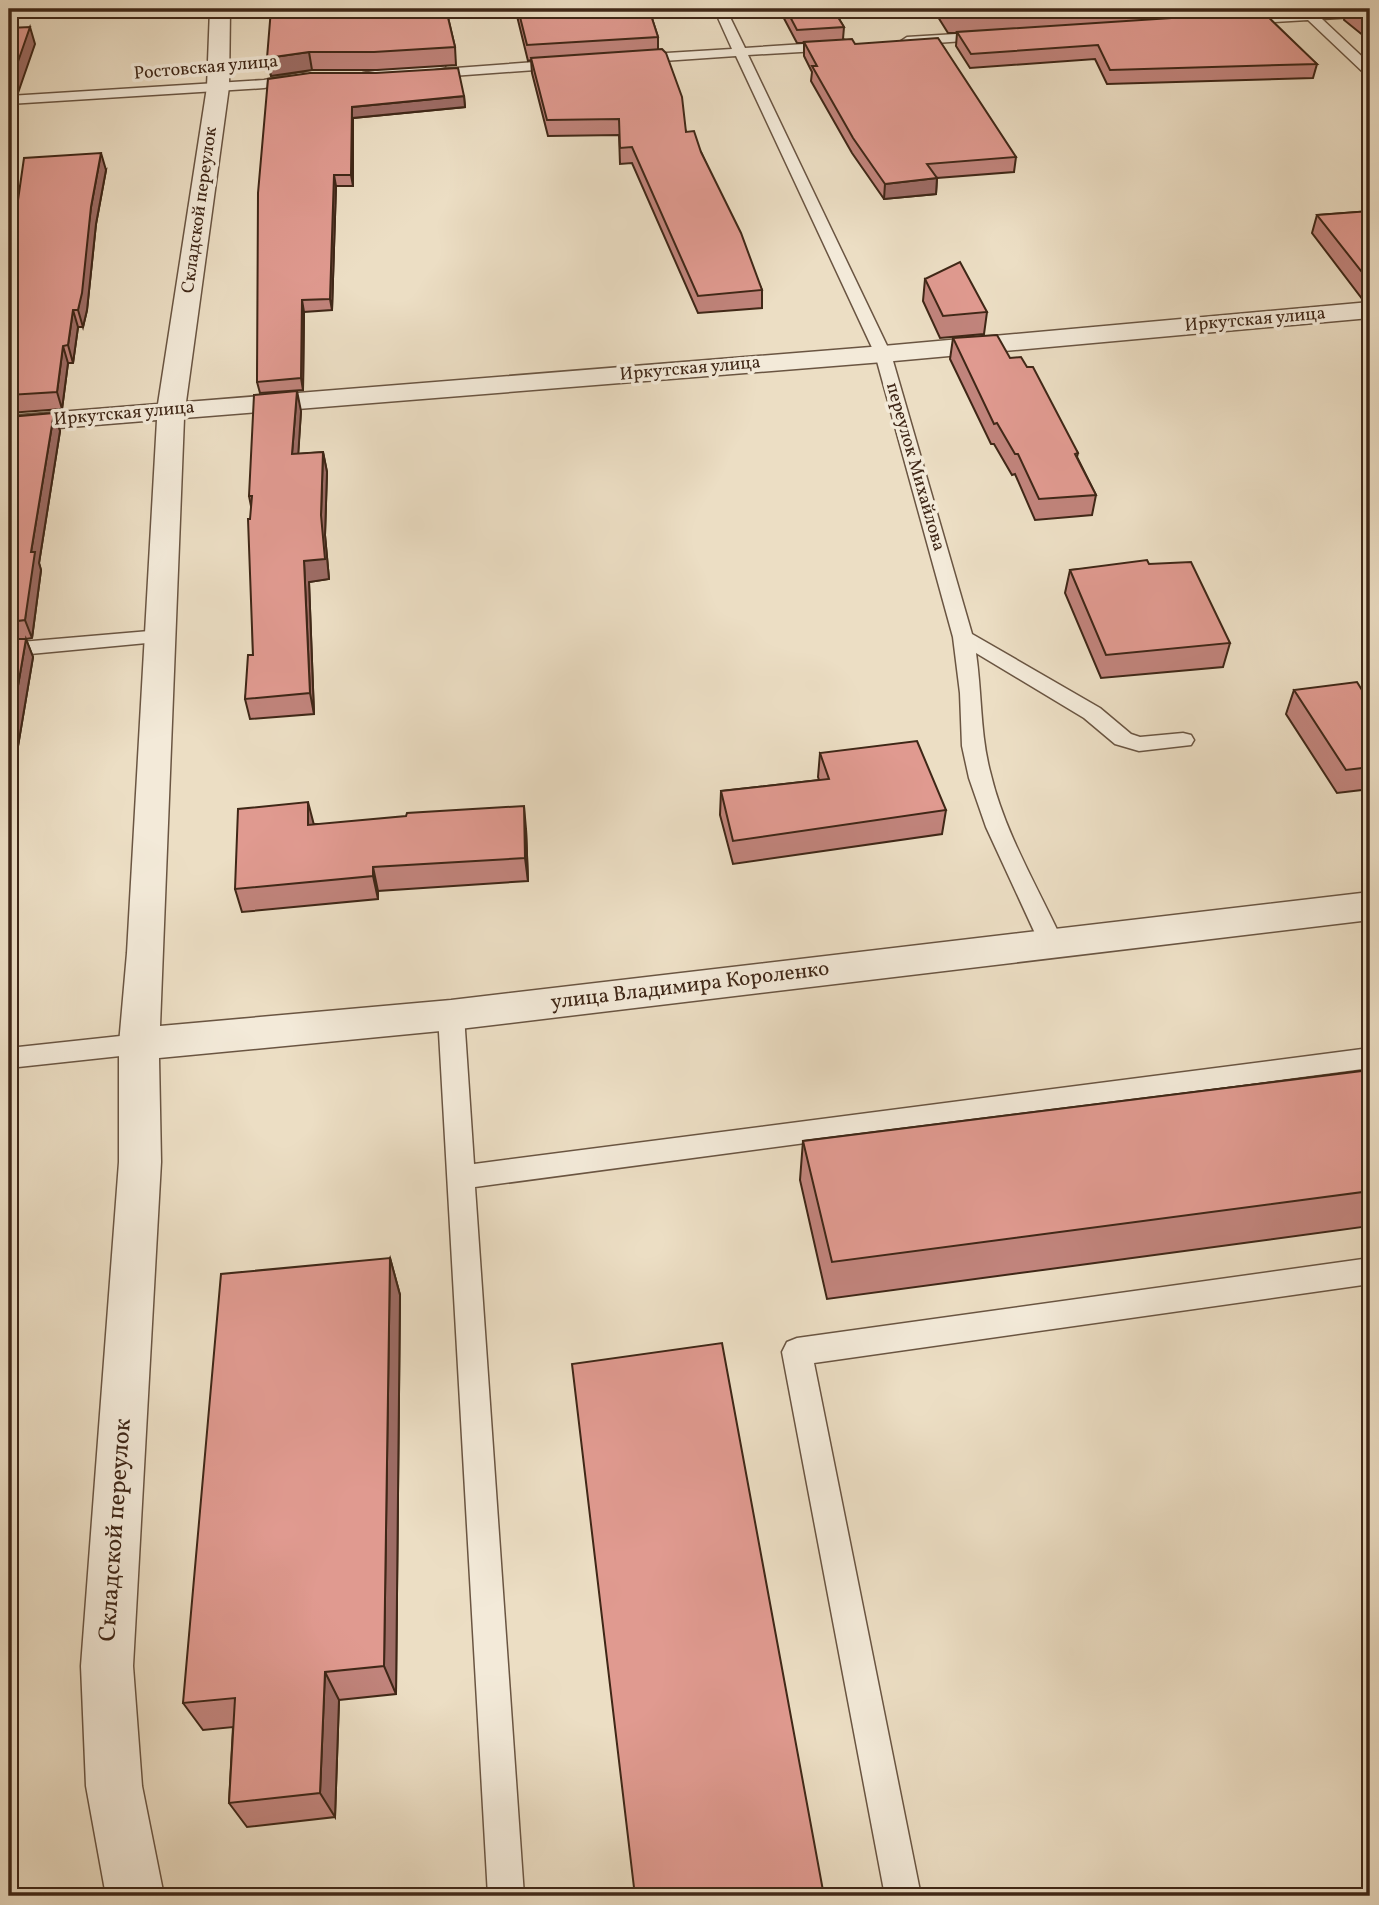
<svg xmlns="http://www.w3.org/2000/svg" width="1379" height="1905" font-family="Vollkorn,serif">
<rect width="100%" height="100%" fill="#ecdec4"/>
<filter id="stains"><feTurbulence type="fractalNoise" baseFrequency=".00286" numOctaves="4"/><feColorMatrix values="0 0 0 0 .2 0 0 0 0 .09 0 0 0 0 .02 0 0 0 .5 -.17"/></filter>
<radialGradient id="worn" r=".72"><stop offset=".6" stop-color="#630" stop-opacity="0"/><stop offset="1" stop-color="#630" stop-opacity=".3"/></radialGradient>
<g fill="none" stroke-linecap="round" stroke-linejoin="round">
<g stroke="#6a5542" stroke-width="3">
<g id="service">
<path d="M 714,9 L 726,9 L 745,48 L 835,42 L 841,46 L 835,50 L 748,55 L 891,354 L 972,634 L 1100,708 L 1131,734 L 1140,737 L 1183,733 L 1191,735 L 1194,740 L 1191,745 L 1139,751 L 1115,744 L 1084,718 L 976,653 C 982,694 980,736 991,775 C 1005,833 1038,888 1063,942 L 1060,948 L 1051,951 L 1042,948 L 1039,942 L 986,827 L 969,778 L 962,746 L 960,693 L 953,637 L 875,354 L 736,56 L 634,63 L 627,59 L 634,55 L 732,49 Z"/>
<polygon points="1298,9 1311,9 1314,12 1370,9 1370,16 1322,19 1370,64 1370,75 1365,74 1308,20 1238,24 1232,20 1238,16 1301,12"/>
<polygon points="989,32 995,36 993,39 907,45 901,41 907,37"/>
<polygon points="440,60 445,61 445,67 429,70 563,60 570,64 563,68 425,78 420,77 420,71 363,81 356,77 363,73"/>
<polygon points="301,73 306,74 306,80 264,88 9,104 9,96 264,80"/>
<polygon points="161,630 168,631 171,636 168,641 9,656 9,643"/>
<polygon points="451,1005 460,1008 464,1015 474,1164 1370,1048 1370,1068 475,1187 524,1896 488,1896 438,1015 442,1008"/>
<polygon points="139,1034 148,1037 152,1044 148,1051 139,1054 9,1068 9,1048"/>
<polygon points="1370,1258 1370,1284 814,1363 921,1896 885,1896 782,1352 787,1342 797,1338"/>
</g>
</g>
<g stroke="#6a5542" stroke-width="3">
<polygon id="tertiary" points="210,9 230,9 229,87 186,402 883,346 1370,302 1370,318 883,362 184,418 160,1026 451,1000 1370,892 1370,920 451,1030 159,1058 161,1162 133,1666 142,1786 164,1896 106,1896 86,1786 81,1666 119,1162 119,1044 127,953 157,420 9,432 9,416 158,404 207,87"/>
</g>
<use href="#service" fill="#f3ead9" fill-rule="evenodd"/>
<use href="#tertiary" fill="#f3ead9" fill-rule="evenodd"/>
</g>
<g fill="#c1847c" stroke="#3f2717" stroke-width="2">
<polygon points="446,9 455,47 456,65 377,70 312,70 271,76 267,58"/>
<polygon points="516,9 649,9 658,37 658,49 686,132 701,152 762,290 762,308 698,313 632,163 620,164 619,135 548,136 532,73 531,60 528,61 517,16"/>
<polygon points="779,9 833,9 844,27 843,39 855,44 1016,157 1014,172 937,178 936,194 884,199 852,153 811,81 812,72 804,56 804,43 797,43"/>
<polygon points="933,9 1260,9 1256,13 1317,64 1313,78 1107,84 1095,59 970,68 956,46 957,33 948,33"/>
<polygon points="1347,9 1370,9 1370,41 1344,20"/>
<polygon points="268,79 464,96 465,107 353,118 353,186 336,186 332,310 304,312 303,390 260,393 257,382"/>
<polygon points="106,170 96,224 87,310 83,327 78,327 73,363 68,363 62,409 9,413 9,263"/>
<polygon points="1370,211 1370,300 1363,300 1312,233 1317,215"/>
<polygon points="925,279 987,312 984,334 940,338 923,301"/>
<polygon points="953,338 1010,358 1078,453 1077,457 1096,495 1092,515 1035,520 1015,474 1012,475 994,444 991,444 950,359"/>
<polygon points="301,411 298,454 323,452 327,472 325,535 329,579 309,582 314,714 250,719 245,699 253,655 251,506 249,496"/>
<polygon points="54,413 60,431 39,563 41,570 32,638 26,639 33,657 16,758 9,788 9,417"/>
<polygon points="1149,564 1230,643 1223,667 1101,678 1065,593 1070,570"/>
<polygon points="1294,690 1370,703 1370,789 1337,793 1286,714"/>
<polygon points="820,753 946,810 942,834 733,864 720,815 721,791 819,780 818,777"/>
<polygon points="314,824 526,829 528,881 378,891 378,899 242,912 235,889"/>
<polygon points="1370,1070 1370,1226 827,1299 800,1180 803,1141"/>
<polygon points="390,1258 400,1295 396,1694 339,1700 335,1817 247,1827 229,1803 233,1727 203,1730 183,1703"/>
</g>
<g fill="#9d6c65" stroke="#3f2717" stroke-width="2">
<polygon points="30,27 35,44 18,93 10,95 13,106 9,118 9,77"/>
<polygon points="309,52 312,70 271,76 267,58"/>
<polygon points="464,96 465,107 353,118 353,186 351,175 352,107"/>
<polygon points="101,153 106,170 96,224 87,310 83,327 78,310 91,207"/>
<polygon points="334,175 336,186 332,310 330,299"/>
<polygon points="937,178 936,194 884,199 885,184"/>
<polygon points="302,300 304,312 303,390 301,378"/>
<polygon points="73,310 78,327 73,363 68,345"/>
<polygon points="63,346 68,363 62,409 57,392"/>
<polygon points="297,391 301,411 297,474 292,454"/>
<polygon points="54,413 60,431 39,563 41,570 32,638 25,620 31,552"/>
<polygon points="323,452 327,472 325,535 329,579 309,582 314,714 310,693 304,561 321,515"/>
<polygon points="26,639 33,657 16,758 9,788 9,738"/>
<polygon points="308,802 314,825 308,825"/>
<polygon points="524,806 526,829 528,881 525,858"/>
<polygon points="373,867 378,891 378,899 373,876"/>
<polygon points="390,1258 400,1295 396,1694 384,1666"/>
<polygon points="325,1672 339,1700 335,1817 320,1793"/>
</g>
<g fill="#e09a90" stroke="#3f2717" stroke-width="2">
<polygon points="271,9 446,9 455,47 374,52 309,52 267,58"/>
<polygon points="518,9 649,9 658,37 527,45"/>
<polygon points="786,9 833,9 844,27 797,30"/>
<polygon points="943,9 1098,9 950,18"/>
<polygon points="1352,9 1370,9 1370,23"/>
<polygon points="1263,12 1317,64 1110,70 1098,45 971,54 957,32"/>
<polygon points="30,27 13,76 9,77 9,28"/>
<polygon points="938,38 1016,157 927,164 937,178 885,184 853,138 812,66 817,66 804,42 852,39 855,44"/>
<polygon points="662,49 666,53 682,97 686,132 694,131 701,152 741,233 762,290 698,296 632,147 620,148 619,119 547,120 531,58"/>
<polygon points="458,68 464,96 352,107 351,175 334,175 330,299 302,300 301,378 257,382 258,193 268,79 310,73 376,73"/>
<polygon points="101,153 91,207 82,293 78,310 73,310 68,345 63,346 57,392 9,395 9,263 24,158"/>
<polygon points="1370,211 1370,281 1369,281 1317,215"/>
<polygon points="960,262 987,312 943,316 925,279"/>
<polygon points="997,335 1010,358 1021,357 1027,367 1033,367 1078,453 1075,454 1096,495 1039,499 1018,454 1015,454 997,423 994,424 953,338"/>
<polygon points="297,391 292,454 323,452 321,515 325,559 304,561 310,693 245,699 248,655 253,655 248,519 250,519 252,496 249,496 254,395"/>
<polygon points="54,413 31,552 35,552 25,620 9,622 9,417"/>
<polygon points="1147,560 1149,564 1191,562 1230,643 1106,655 1070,570"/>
<polygon points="9,639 26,639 9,738"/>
<polygon points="1357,682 1370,703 1370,767 1346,770 1294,690"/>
<polygon points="917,741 946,810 733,841 721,791 829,779 820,753"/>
<polygon points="308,802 308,825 406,816 407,813 524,806 525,858 373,867 373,876 235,889 238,809"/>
<polygon points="1370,1070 1370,1191 832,1262 803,1141"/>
<polygon points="390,1258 384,1666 325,1672 320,1793 229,1803 235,1698 183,1703 221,1274"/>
<polygon points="722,1343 824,1896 635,1896 572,1364"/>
</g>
<g text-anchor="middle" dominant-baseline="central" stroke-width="7" stroke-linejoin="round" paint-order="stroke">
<g font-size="18" fill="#3f2717" stroke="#f3ead9">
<text transform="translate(206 68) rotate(-5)">Ростовская улица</text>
<text transform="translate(200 210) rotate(-82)">Складской переулок</text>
<text transform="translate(1255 320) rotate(-5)">Иркутская улица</text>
<text transform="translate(690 369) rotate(-5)">Иркутская улица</text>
<text transform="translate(124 414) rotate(-5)">Иркутская улица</text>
<text transform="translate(915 467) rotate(74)">переулок Михайлова</text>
</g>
<g font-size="21" fill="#3f2717" stroke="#f3ead9">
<text transform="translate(690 986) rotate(-7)">улица Владимира Короленко</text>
</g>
<g font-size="24" fill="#3f2717" stroke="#f3ead9">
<text transform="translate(116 1530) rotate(-86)">Складской переулок</text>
</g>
</g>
<rect width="1379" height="1905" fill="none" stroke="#ecdec4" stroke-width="35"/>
<rect x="10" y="10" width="1358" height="1884" fill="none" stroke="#3f2717" stroke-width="3.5"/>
<rect x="18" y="18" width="1344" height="1870" fill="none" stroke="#3f2717" stroke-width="2"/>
<rect width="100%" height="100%" filter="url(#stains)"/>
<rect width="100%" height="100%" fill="url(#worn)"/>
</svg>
